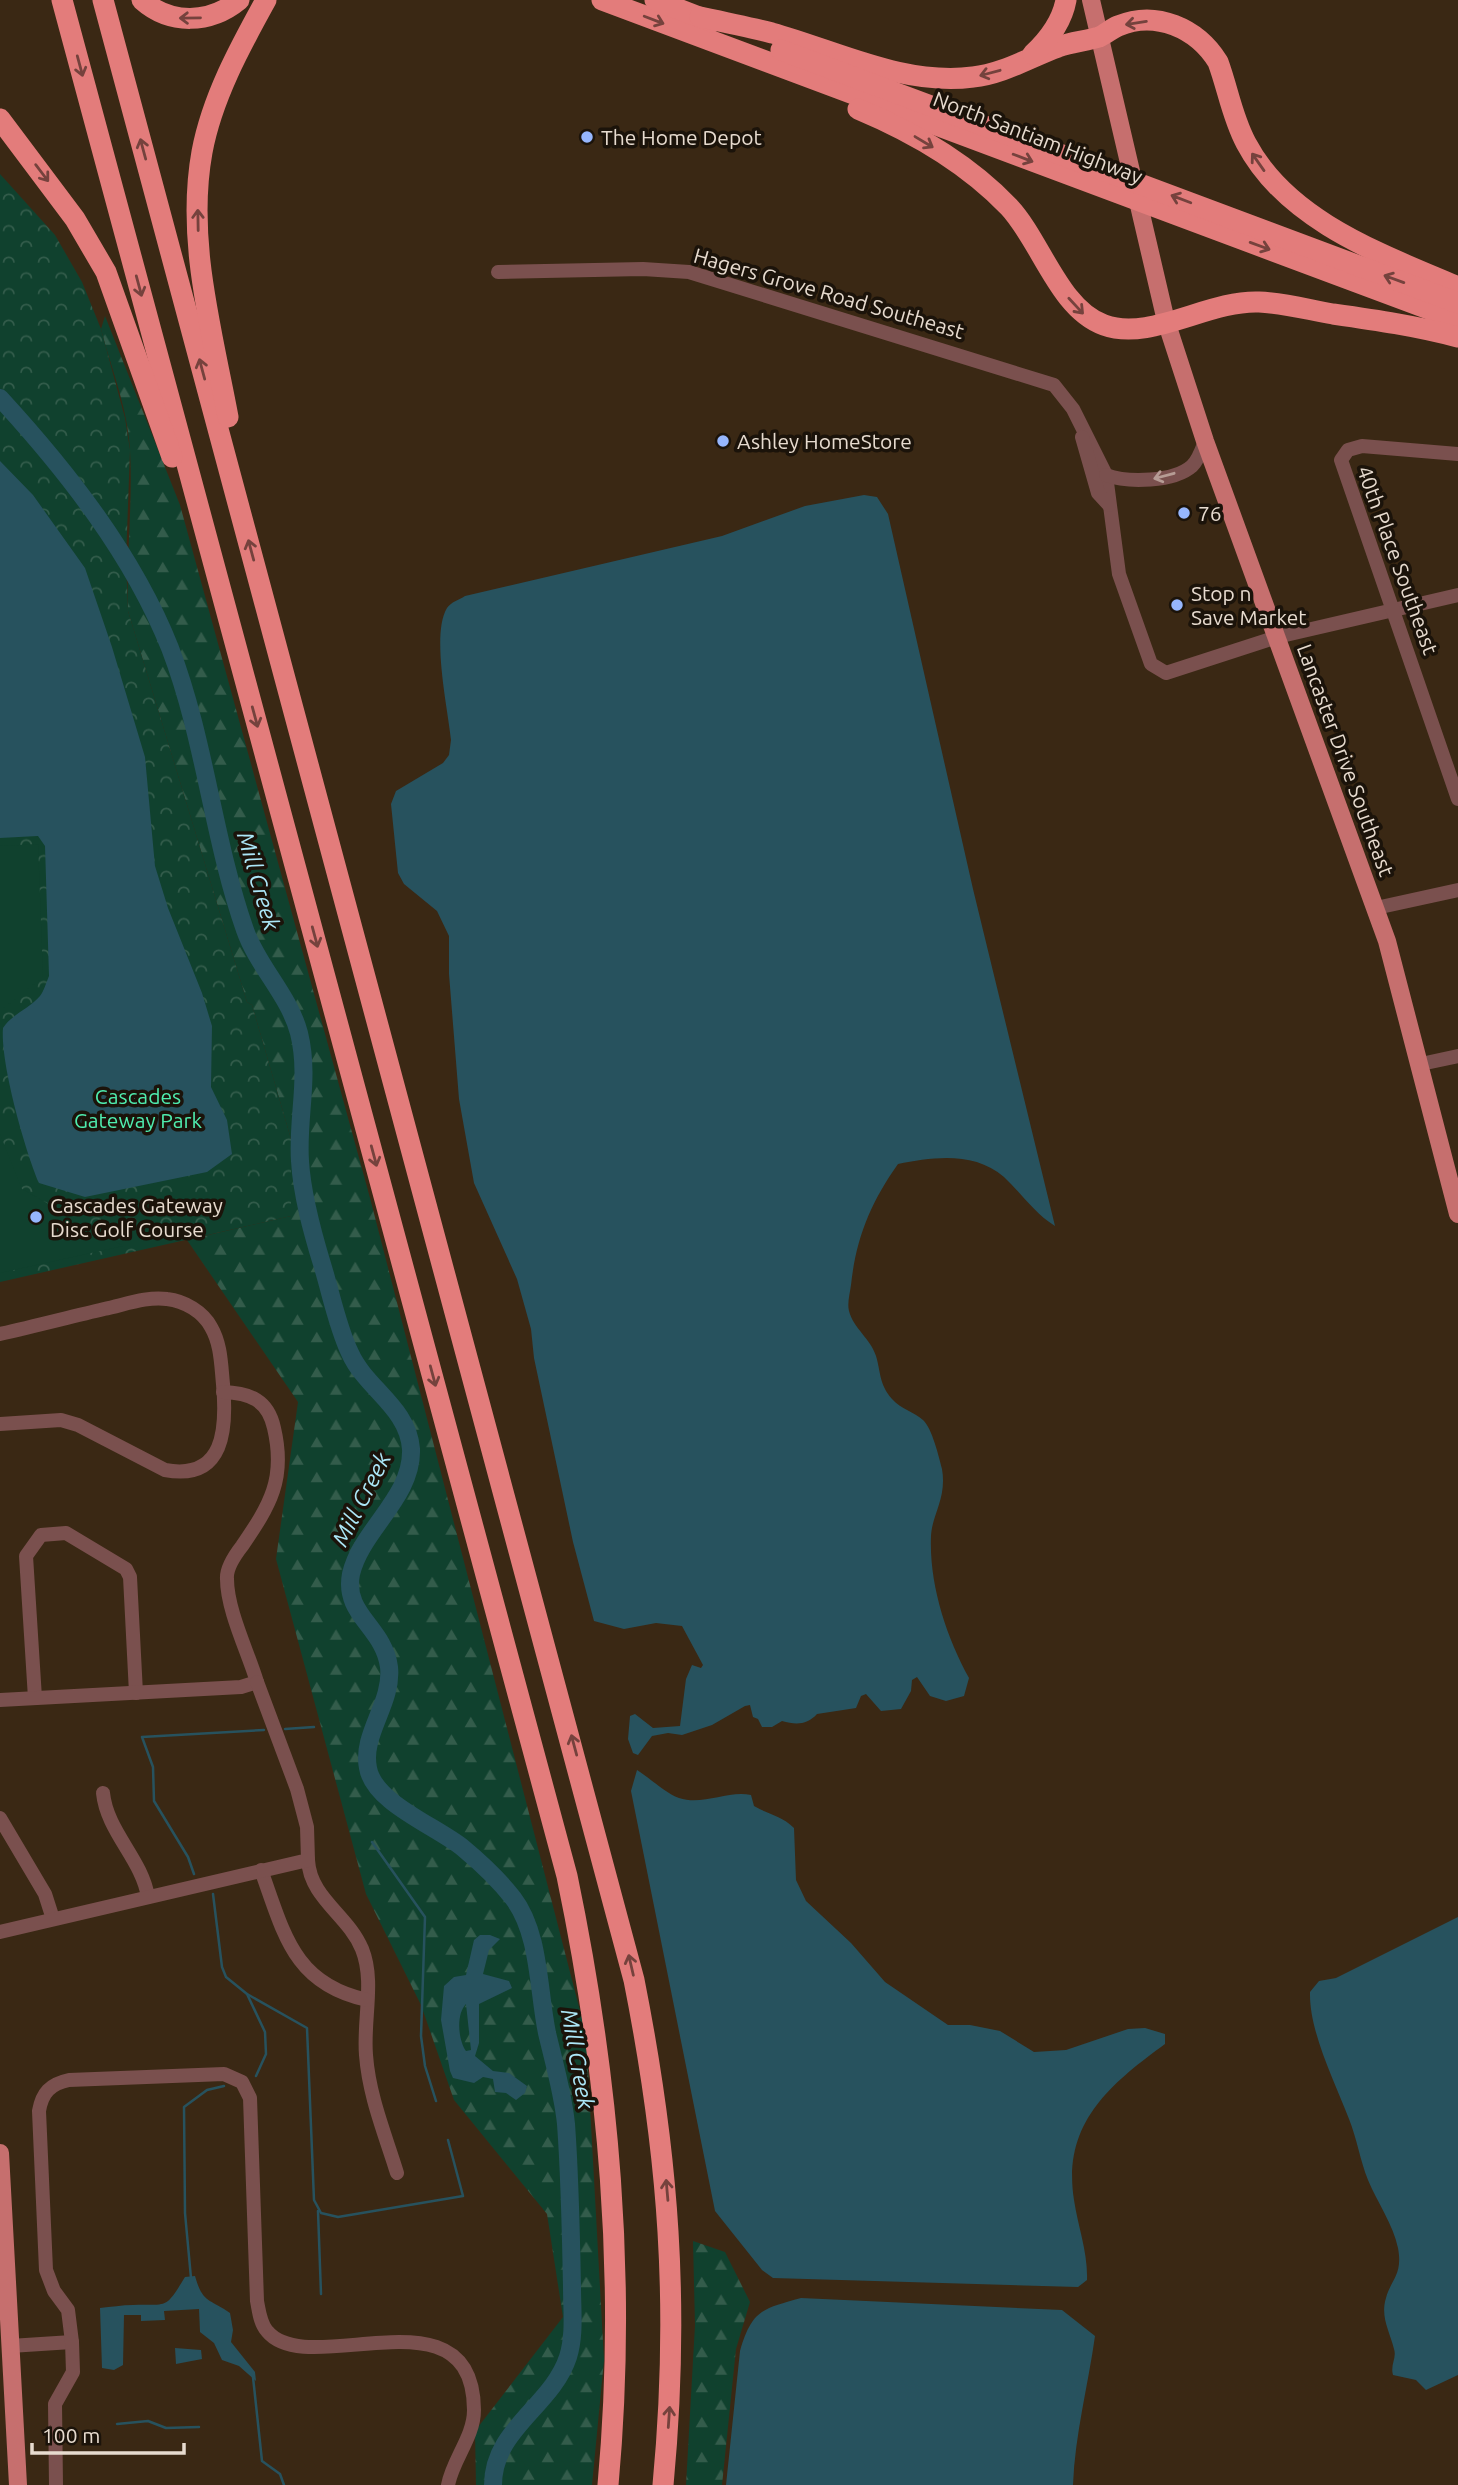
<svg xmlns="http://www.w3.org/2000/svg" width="1458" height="2485" font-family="Ubuntu,sans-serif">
<defs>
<pattern id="forest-firs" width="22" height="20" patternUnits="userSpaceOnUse" patternTransform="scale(1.75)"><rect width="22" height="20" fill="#10412e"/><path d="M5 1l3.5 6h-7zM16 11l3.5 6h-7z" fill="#335c4b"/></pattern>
<pattern id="park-crowns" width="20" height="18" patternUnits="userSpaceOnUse" patternTransform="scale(1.75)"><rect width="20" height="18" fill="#10412e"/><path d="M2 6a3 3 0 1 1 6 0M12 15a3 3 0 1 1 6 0" fill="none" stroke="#335c4b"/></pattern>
</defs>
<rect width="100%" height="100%" fill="#3a2814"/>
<g fill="url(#forest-firs)">
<path d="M 105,316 L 180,505 L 370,1198 L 586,2034 L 604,2360 L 592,2485 L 476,2485 L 475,2431 L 563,2317 L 547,2214 L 454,2100 L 421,2005 L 366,1894 L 276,1559 L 298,1402 L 187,1240 L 291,1216 L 291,1139 L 252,1005 L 247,1002 L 128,611 C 126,557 133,503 130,450 C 128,409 111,368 101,329 Z"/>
<polygon points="693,2241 725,2252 750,2302 736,2349 722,2485 686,2485 695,2325"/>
</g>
<polygon fill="url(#park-crowns)" points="0,174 55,235 82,282 101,329 125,418 130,450 126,560 128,611 247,1002 252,1005 291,1139 291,1216 0,1282"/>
<g fill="#10412e">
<polygon points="38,844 43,977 0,1011 0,846"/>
<polygon points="0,1134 22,1189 123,1246 0,1273"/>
</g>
<g fill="#27525e" fill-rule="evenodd">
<path d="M 0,461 L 33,495 L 85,568 L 112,647 L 145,757 L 155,866 L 168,908 L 202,993 L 212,1026 L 211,1087 L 227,1120 L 232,1154 L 207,1172 L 85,1197 L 39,1183 C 25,1150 0,1062 3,1028 C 11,1015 30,1008 40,996 C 44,991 46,983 49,976 L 45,846 L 38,836 L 0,838 Z"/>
<path d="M 864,495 L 877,497 L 888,514 L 973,889 L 1055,1226 C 1034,1213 1022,1194 1004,1177 C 974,1151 933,1157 898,1164 C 871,1202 856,1238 851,1285 C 850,1293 847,1303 849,1311 C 853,1328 871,1339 876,1356 C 881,1373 879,1384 892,1399 C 901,1409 914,1412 923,1420 C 932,1428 939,1457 942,1469 C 947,1498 932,1514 931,1536 C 929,1584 946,1636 969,1678 L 964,1696 L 946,1701 L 930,1696 L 917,1677 L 912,1680 L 911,1691 L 901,1709 L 881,1711 L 866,1694 L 861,1696 L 856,1708 L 817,1714 C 807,1725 796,1725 782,1721 L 772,1727 L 762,1727 L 758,1719 L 753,1717 L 750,1705 L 745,1706 L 712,1725 L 682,1735 L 668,1733 L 652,1736 L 638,1755 L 633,1753 L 628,1739 L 630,1716 L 635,1714 L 653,1728 L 680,1726 L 686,1679 L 692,1665 L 701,1668 L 703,1665 L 682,1626 L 656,1623 L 624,1629 L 594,1621 L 573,1542 L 534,1358 L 531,1329 L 517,1279 L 474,1183 L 459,1099 L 449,974 L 449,936 L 437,911 L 404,884 L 398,873 L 391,804 L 396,791 L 443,763 L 449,755 L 451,740 C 448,709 431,634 447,608 C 451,602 459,600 465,596 L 722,536 L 805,506 Z"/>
<path d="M 637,1770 C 650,1778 665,1793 679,1798 C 703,1806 728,1790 751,1795 L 754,1806 C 769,1815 781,1815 794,1828 L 796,1880 L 806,1901 L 851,1943 L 885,1982 L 948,2025 L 970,2025 L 1000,2031 L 1034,2052 L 1066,2050 L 1128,2029 L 1145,2028 L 1165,2034 L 1165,2044 C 1109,2085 1062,2124 1074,2200 C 1078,2227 1088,2252 1087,2280 L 1078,2287 L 773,2278 L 762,2270 L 715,2211 L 631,1791 Z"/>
<path d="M 1458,1917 L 1458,2375 L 1426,2390 L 1416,2380 L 1393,2375 C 1390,2365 1397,2358 1394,2349 C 1390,2332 1380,2317 1386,2298 C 1391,2279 1403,2275 1398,2248 C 1393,2224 1377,2202 1368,2180 C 1360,2160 1357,2139 1349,2119 C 1335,2082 1309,2032 1310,1992 L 1319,1981 L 1336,1978 Z"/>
<path d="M 480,1935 L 490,1935 L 500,1939 L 489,1950 L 483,1974 L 509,1981 L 512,1988 L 479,2004 L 479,2043 L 475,2056 L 493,2071 L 509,2073 L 527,2086 L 525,2093 L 516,2100 L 506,2093 L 495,2092 L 493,2079 L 483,2077 L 474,2083 L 453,2078 L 450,2071 L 441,2020 L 444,1986 L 454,1977 L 466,1975 L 474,1940 ZM 466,2004 L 471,2050 L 466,2051 C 458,2040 456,2014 466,2004 Z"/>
<path d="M 195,2276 C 203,2304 209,2298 230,2313 L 233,2330 L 231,2342 L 255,2372 L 256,2381 L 239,2366 L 222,2360 L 214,2343 L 200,2332 L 199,2309 L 164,2311 L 165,2320 L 141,2321 L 141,2315 L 124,2315 L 123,2365 L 114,2370 L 102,2368 L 100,2308 C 111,2307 122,2305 133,2305 C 168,2304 165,2310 185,2277 Z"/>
<path d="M 801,2298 L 1062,2310 L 1095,2336 C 1088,2386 1075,2434 1073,2485 L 726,2485 L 740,2351 C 752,2310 762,2309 801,2298 Z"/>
<polygon points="175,2348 201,2350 202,2359 176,2364"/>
</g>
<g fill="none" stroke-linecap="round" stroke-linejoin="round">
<g stroke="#27525e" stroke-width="2.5">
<polyline points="285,1729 314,1727"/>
<polyline points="372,1842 425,1917 421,2036 425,2066 436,2101"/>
<polyline points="194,1874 188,1857 154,1801 153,1767 142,1737 264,1730"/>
<polyline points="213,1894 222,1967 226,1977 247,1994 265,2032 266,2054 256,2076"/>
<polyline points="247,1994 307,2028 314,2200 321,2213 338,2217 463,2196 448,2140"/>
<polyline points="318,2211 321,2294"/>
<polyline points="191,2278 185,2213 184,2107 207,2090 224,2086"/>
<polyline points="253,2377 262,2461 280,2474 284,2485"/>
<polyline points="117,2424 148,2421 166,2428 199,2427"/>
</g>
<path stroke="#27525e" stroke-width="18" d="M 0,398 C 67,471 133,555 170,648 C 205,739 213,839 245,930 C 258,967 289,995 299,1033 C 310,1078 297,1117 300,1161 C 302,1195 312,1231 322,1264 C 331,1293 337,1326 350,1353 C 366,1389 408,1407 411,1449 C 413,1497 361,1530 351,1574 C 343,1615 384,1627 389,1667 C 393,1703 361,1734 368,1768 C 374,1803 436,1826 463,1848 C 481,1863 499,1880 513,1898 C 540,1933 538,1990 547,2033 C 554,2063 563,2093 566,2124 C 570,2178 571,2233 572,2287 C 572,2310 575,2335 568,2357 C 552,2406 493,2429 493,2485"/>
<g stroke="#7a504e" stroke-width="14">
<polyline points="498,272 643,269 689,272 1054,385 1073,409 1106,475 1119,574 1151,664 1166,673 1277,637 1458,595"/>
<polyline points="1082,437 1098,493 1109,505"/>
<polyline points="1458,454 1362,446 1348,450 1341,460 1458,799"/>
<path d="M 1106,475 C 1128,483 1174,482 1192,466 C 1199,459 1202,449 1205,441"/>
<polyline points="1376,908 1458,890"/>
<polyline points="1421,1064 1458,1056"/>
<path d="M 0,1334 C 35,1326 70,1317 104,1309 C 124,1305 147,1296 167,1299 C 185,1301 203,1312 211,1327 C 221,1344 221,1364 223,1384 C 227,1428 225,1481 165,1470 L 78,1425 L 61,1420 L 0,1424"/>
<polyline points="35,1698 26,1556 41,1535 66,1533 126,1569 130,1577 136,1693"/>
<path d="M 0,1700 L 241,1687 L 257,1682 C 248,1652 227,1610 227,1579 C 226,1568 235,1555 242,1546 C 270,1505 286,1479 274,1428 C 268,1400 250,1393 223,1392"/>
<path d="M 103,1793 C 107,1832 142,1859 148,1897"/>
<polyline points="0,1818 45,1894 53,1919"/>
<path d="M 308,1860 C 310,1898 348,1915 362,1949 C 375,1981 363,2020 366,2055 C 369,2096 385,2134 397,2173"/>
<path d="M 261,1870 C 284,1933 293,1984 367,2000"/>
<polyline points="0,1932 308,1860 307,1827 297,1789 257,1682"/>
<polyline points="10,2346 72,2342"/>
<path d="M 56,2485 L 55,2404 L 73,2372 L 72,2342 L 68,2310 L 54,2291 L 46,2270 L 39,2111 C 42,2093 50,2084 69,2080 L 224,2074 L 242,2082 L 250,2098 L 257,2301 C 259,2311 260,2323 267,2331 C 308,2382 473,2284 474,2410 C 474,2437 453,2459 448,2485"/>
</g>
<g stroke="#c66f6e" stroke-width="18">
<polyline points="1091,0 1166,321 1205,441 1387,941 1458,1214"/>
<polyline points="0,2153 18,2485"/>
</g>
<g stroke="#e37c7b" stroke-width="21">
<path d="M 62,0 L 567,1876 C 609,2078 627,2279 608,2485"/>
<path d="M 103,0 L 634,1980 C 669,2156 680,2307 663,2485"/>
<path d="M 142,0 C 170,25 210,24 239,0"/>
<polyline points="602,0 1458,320"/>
<polyline points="655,0 712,22"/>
<path d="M 700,17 C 724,22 748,27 772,33 C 837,51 904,86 973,77 C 1003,74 1030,57 1058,47 C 1071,42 1086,41 1099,37 C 1106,34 1111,29 1118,26 C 1156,10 1197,28 1218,62 C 1228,89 1232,117 1246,143 C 1287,221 1381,254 1458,287"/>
<polyline points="781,50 1458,303"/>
<path d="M 1033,54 C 1049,39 1062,22 1066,0"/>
<path d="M 858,109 C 913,132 968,164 1009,207 C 1041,241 1059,309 1104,325 C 1150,342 1208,300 1259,302 C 1284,303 1309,310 1333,314 C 1375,320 1417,326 1458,337"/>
<polyline points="0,119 75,219 106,272 172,457"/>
<path d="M 228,417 C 212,331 186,240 202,152 C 212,98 240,47 266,0"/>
</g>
</g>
<defs><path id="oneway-shaft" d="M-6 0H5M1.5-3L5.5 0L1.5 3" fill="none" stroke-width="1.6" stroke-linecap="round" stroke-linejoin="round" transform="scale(1.75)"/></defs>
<g stroke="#75423d">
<use href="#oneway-shaft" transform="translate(190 18) rotate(179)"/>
<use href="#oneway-shaft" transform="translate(654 20) rotate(21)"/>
<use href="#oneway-shaft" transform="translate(1136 23) rotate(171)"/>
<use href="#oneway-shaft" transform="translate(80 66) rotate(75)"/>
<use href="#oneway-shaft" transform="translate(990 73) rotate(165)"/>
<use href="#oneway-shaft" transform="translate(924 142) rotate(31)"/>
<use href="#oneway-shaft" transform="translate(143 149) rotate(-105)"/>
<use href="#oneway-shaft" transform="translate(1023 158) rotate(21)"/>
<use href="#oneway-shaft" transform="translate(1258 162) rotate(-125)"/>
<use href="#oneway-shaft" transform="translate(42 173) rotate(53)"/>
<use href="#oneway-shaft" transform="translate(1181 199) rotate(-159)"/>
<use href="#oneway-shaft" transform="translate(198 220) rotate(-91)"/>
<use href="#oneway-shaft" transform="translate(1260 246) rotate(20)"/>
<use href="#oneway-shaft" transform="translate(1394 279) rotate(-160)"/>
<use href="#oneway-shaft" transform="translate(139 286) rotate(75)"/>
<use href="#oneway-shaft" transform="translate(1076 306) rotate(47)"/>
<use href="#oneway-shaft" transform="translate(202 369) rotate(-105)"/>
<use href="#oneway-shaft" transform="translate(251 550) rotate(-105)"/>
<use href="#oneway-shaft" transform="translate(255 717) rotate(75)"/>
<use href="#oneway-shaft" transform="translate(315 937) rotate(75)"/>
<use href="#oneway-shaft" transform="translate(374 1156) rotate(75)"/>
<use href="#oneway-shaft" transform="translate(433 1376) rotate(75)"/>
<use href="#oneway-shaft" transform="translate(574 1745) rotate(-105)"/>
<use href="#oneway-shaft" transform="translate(631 1965) rotate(-103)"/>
<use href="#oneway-shaft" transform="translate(667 2190) rotate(-95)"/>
<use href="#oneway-shaft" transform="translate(669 2417) rotate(-86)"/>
</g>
<use stroke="#b69c95" href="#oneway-shaft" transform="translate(1164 476) rotate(165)"/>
<g fill="#96b6fd" stroke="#1b130a" stroke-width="2.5">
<circle cx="587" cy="137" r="7"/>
<circle cx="723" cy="441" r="7"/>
<circle cx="1184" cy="513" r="7"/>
<circle cx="1177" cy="605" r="7"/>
<circle cx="36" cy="1217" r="7"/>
</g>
<g text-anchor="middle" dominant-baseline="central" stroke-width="7" stroke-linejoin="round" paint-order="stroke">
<g font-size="21" fill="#e7dbcf" stroke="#1b130a" text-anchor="start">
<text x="601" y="137">The Home Depot</text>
<text x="737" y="441">Ashley HomeStore</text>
<text x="1198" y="513">76</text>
<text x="1191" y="593">Stop n<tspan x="1191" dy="24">Save Market</tspan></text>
<text x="50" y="1205">Cascades Gateway<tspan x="50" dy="24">Disc Golf Course</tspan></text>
</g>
<g font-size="21" fill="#e7dbcf" stroke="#1b130a">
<text transform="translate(1038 137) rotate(21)">North Santiam Highway</text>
<text transform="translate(829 293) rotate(16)">Hagers Grove Road Southeast</text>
<text transform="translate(1398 560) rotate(70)">40th Place Southeast</text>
<text transform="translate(1346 760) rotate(70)">Lancaster Drive Southeast</text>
</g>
<g font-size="21" fill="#4fedaf" stroke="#1b130a">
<text x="138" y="1096">Cascades<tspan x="138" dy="24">Gateway Park</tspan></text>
</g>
<g font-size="23" font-style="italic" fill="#ace7f8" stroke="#1b130a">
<text transform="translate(259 881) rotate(74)">Mill Creek</text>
<text transform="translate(361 1499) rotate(-63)">Mill Creek</text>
<text transform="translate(578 2059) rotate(80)">Mill Creek</text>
</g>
</g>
<path d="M32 2443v10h152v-10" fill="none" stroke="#e7dbcf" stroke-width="3.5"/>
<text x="42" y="2443" font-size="21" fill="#e7dbcf" stroke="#1b130a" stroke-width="5" paint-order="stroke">100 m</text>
</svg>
